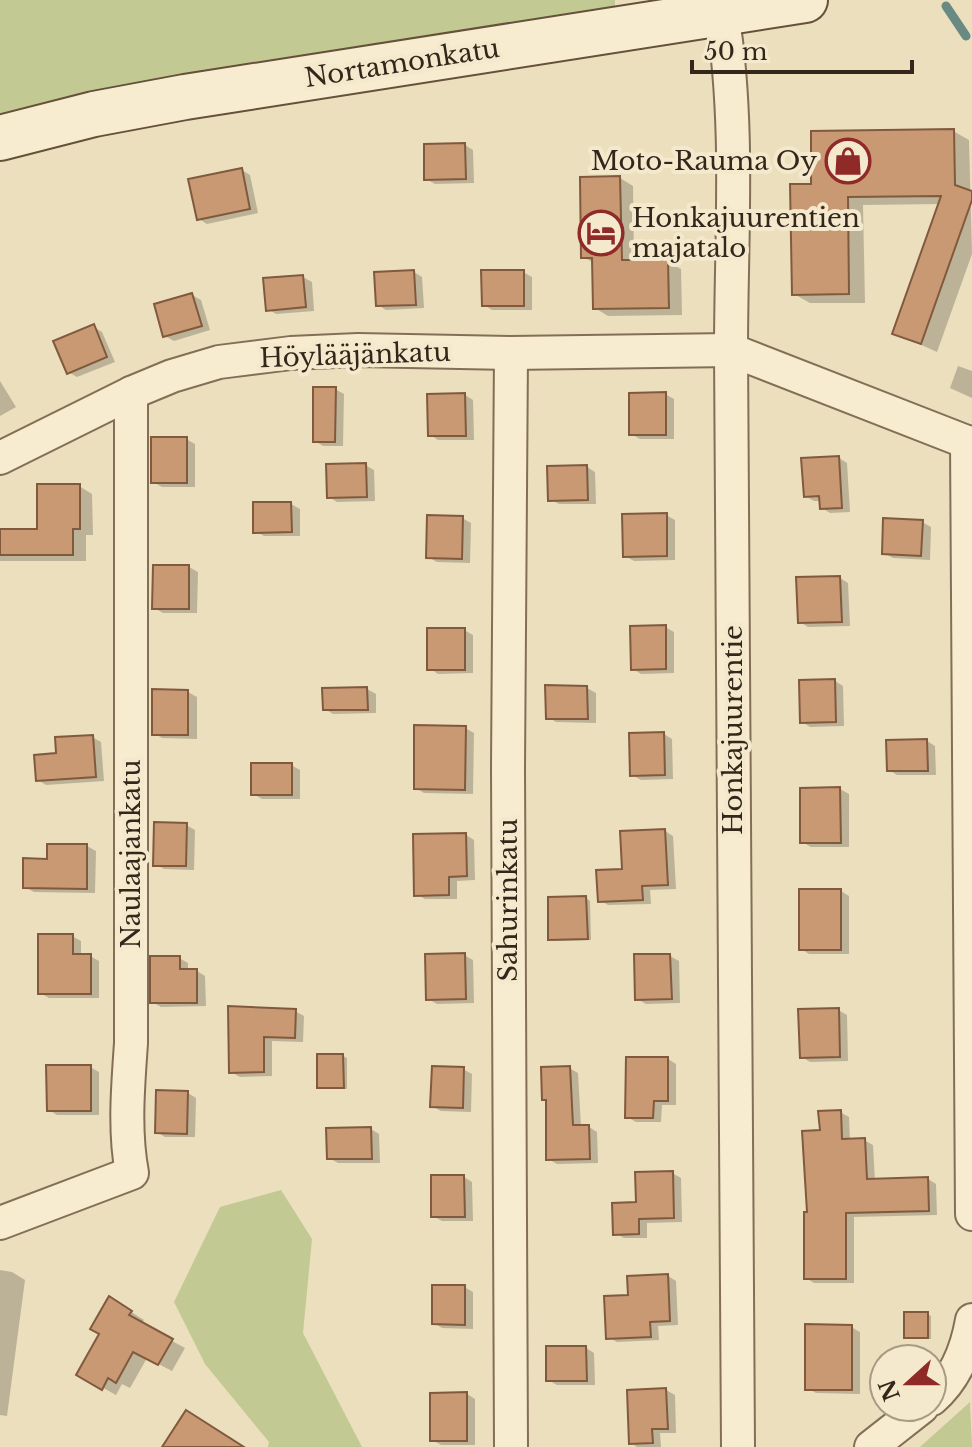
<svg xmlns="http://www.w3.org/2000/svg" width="972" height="1447" font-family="'Libre Baskerville',serif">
<rect width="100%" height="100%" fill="#ecdfbd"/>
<g fill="#c2c992">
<polygon points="0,0 615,0 615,6 600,12 512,22 136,83 0,115"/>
<polygon points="281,1190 312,1239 303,1333 362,1447 268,1447 269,1442 205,1364 174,1302 220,1207"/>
<polygon points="970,1402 972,1447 920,1447"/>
</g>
<g fill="#0003">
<polygon points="953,131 969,140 972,254 937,352 895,333 941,204 863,205 865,303 810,303 794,294 813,186"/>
<polygon points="465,145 473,150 474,183 435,184 426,179"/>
<polygon points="242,170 250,175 258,213 207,224 199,219"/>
<polygon points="620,178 633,186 634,262 668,262 681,269 682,315 608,316 595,308 594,263 583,257"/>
<polygon points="414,272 422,277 424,308 386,310 378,305"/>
<polygon points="523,272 532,277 532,310 492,310 484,305"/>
<polygon points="303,277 312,282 314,311 276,314 268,309"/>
<polygon points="192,295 201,300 210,330 174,341 165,336"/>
<polygon points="94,327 102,332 115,362 77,377 68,372"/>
<polygon points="958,366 972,371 972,398 950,388"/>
<polygon points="0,381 16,407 0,416"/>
<polygon points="335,389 344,394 343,446 323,446 315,441"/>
<polygon points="665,394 674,399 674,439 640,439 631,434"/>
<polygon points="465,395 473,400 474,440 438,440 430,435"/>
<polygon points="186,439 195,444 195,487 162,487 153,482"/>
<polygon points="839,458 847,463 850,512 830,513 822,508 821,501 814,501 805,496"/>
<polygon points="365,465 374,470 375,501 337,502 329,497"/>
<polygon points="587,467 595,472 596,504 559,504 550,499"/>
<polygon points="79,486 92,494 93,535 86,535 86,561 0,561 0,531 39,531"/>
<polygon points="291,504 300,509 300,536 264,536 255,531"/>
<polygon points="666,515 675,520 675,560 634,561 625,556"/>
<polygon points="462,518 471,523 470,563 437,562 428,557"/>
<polygon points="922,522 931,527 930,560 893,558 884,553"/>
<polygon points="189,567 198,572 197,613 163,613 154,608"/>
<polygon points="840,578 848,583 850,626 808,627 800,622"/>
<polygon points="665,627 674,632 674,673 641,674 633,669"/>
<polygon points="464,630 473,635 473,673 438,674 429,668"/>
<polygon points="835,681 843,686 844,726 810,727 802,722"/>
<polygon points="587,688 596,693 596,723 556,722 548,717"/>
<polygon points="367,689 376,694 376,713 333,714 325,709"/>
<polygon points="188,692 197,697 197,739 162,738 154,733"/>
<polygon points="465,728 474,733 473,794 424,793 416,788"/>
<polygon points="664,734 672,739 673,779 641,780 632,775"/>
<polygon points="92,737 101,742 104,781 46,785 38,780 58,755"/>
<polygon points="927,741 935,746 936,775 897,775 889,770"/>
<polygon points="291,765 300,770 300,799 262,799 253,794"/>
<polygon points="840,789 849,794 849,847 811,847 802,842"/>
<polygon points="186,825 195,830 194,870 164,869 155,864"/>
<polygon points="665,831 673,836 676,889 650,890 651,904 608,905 599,900 624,871"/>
<polygon points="466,835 474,840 475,880 457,881 457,899 425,899 416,894"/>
<polygon points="87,846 96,851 95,893 34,892 25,887 49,861"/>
<polygon points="841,891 849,896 849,954 809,954 801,949"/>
<polygon points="586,898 590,901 591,940 554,941 550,939"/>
<polygon points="72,936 81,941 81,956 90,956 99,961 99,998 49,998 40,993"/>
<polygon points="464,955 473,960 474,1003 437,1004 428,999"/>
<polygon points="670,956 679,961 680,1003 646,1004 637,999"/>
<polygon points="179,958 188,963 188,971 197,971 205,976 206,1006 161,1007 152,1002"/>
<polygon points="230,1008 295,1011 304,1016 303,1042 272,1041 272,1076 240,1077 231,1072"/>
<polygon points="838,1010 847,1015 848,1061 810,1062 802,1057"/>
<polygon points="343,1056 347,1058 347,1089 319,1087"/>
<polygon points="668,1059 676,1064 676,1105 662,1105 661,1122 636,1122 627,1117"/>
<polygon points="90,1067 99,1072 99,1115 57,1115 49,1110"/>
<polygon points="569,1068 578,1073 581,1127 589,1127 597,1132 598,1163 557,1164 548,1159 548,1101 544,1099"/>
<polygon points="463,1069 472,1074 471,1112 441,1111 432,1106"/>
<polygon points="188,1093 196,1098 195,1137 165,1137 157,1132"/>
<polygon points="840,1112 849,1117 850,1141 864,1140 873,1145 875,1181 928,1179 936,1184 937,1215 854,1217 854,1283 814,1283 806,1278 809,1214 822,1132"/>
<polygon points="371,1129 379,1134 380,1163 338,1163 329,1158"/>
<polygon points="672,1173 681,1178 682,1222 647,1223 647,1238 624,1238 615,1233 638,1204"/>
<polygon points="464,1177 472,1182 473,1221 442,1221 433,1216"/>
<polygon points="0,1270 12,1272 25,1280 7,1416 0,1415"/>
<polygon points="668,1276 676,1281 678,1325 658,1326 659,1340 617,1342 608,1337 631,1297"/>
<polygon points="464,1287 473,1292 473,1329 442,1328 434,1323"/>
<polygon points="122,1306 144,1320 141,1324 185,1348 172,1371 147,1358 130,1388 122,1384 116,1395 78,1374"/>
<polygon points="927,1314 931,1316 931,1339 906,1337"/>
<polygon points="851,1327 860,1332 860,1394 816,1393 807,1388"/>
<polygon points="586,1348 594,1353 595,1385 557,1385 548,1380"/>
<polygon points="666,1390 675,1395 676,1433 660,1433 661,1447 637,1447 631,1443"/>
<polygon points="467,1394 475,1399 475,1445 441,1445 432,1440"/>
</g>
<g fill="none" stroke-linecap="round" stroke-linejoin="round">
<polyline stroke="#698a82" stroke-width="9" points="946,6 966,36"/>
</g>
<g fill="#c99974" stroke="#815a3e" stroke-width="2">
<polygon points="954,129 955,185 972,191 972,200 921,344 892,334 941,196 848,197 849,294 792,295 790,184 811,184 811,131"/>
<polygon points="465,143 466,179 424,180 424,144"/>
<polygon points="242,168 250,209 197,220 188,179"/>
<polygon points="620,176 622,260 668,260 669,308 593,309 592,258 581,258 580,177"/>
<polygon points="414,270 416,305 376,306 374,272"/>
<polygon points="481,270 524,270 524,306 482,306"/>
<polygon points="303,275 306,307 266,311 263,278"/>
<polygon points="192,293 202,326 163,337 154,304"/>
<polygon points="94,324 107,357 67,374 53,341"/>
<polygon points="313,387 336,387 335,442 313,442"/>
<polygon points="666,392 666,435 629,435 629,393"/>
<polygon points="465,393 466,436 428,436 427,394"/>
<rect x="151" y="437" width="36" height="46"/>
<polygon points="839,456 842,508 820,509 819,496 804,497 801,458"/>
<polygon points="366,463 367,497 327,498 326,464"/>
<polygon points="587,465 588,500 548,501 547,466"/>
<polygon points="37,484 80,484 80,529 73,529 73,555 0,555 0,529 37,529"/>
<polygon points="253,502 291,502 292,532 253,533"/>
<polygon points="667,513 667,556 623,557 622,514"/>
<polygon points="427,515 463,516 462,559 426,558"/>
<polygon points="883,518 923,520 921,556 882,554"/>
<polygon points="153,565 189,565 189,609 152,609"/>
<polygon points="840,576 842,622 798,623 796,577"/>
<polygon points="666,625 666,669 631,670 630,626"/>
<rect x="427" y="628" width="38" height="42"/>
<polygon points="835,679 836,722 800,723 799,680"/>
<polygon points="545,685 587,686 588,719 546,719"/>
<polygon points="367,687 368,710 323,710 322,688"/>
<polygon points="152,689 188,690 188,735 152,735"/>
<polygon points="414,725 466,726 465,790 414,789"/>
<polygon points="664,732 665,775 630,776 629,733"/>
<polygon points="93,735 96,777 36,781 34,755 56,753 55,737"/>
<polygon points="927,739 928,771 887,771 886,740"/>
<rect x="251" y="763" width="41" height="32"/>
<polygon points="840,787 841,843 800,843 800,788"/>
<polygon points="154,822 187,823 186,866 153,866"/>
<polygon points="665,829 668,885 642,886 643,900 598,902 596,870 622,869 620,831"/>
<polygon points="466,833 467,876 449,877 449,895 414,896 413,834"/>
<polygon points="47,844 87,844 87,889 23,888 23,858 47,859"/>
<rect x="799" y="889" width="42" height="61"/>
<polygon points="586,896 588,939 548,940 548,897"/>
<polygon points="38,934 73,934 73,954 91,954 91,994 38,994"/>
<polygon points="465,953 466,999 426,1000 425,954"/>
<polygon points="634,954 670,954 672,999 635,1000"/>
<polygon points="150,956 180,956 180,969 197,969 197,1003 150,1003"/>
<polygon points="228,1006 296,1009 295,1038 264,1037 264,1072 229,1073"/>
<polygon points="839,1008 840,1057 800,1058 798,1009"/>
<polygon points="317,1054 343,1054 344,1088 317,1088"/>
<polygon points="626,1057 668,1057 668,1101 654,1101 653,1118 625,1118"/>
<polygon points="46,1065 91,1065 91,1111 47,1111"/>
<polygon points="432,1066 464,1067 463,1108 430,1107"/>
<polygon points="570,1066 573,1125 589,1125 590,1159 546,1160 546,1100 542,1100 541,1067"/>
<polygon points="156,1090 188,1091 187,1134 155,1133"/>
<polygon points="841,1110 842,1139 865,1138 867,1179 928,1177 929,1211 846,1213 846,1279 804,1279 804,1212 807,1212 802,1131 820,1130 818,1111"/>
<polygon points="371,1127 372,1159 327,1159 326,1128"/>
<polygon points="673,1171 674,1218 639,1219 639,1234 613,1235 612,1203 636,1202 635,1172"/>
<polygon points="431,1175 464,1175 465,1217 431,1217"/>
<polygon points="668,1274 670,1321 650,1322 651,1337 606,1339 604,1296 628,1295 627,1276"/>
<polygon points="432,1285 465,1285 465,1325 432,1324"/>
<polygon points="109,1296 132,1311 129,1315 173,1339 158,1365 133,1352 116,1383 108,1378 102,1390 76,1375 99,1334 90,1329"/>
<rect x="904" y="1312" width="24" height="26"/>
<polygon points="805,1324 852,1325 852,1390 805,1390"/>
<polygon points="546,1346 586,1346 587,1381 546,1381"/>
<polygon points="666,1388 668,1429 652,1429 653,1443 629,1444 627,1390"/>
<polygon points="467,1392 467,1441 430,1441 430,1393"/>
<polygon points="186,1410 244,1447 162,1447"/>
</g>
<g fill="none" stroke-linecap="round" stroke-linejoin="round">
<g stroke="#836f57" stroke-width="36">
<g id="street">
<path d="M 722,13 C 740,124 731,238 731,350 L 738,1447"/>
<polyline points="967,442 972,1214"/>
<polyline points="0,458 131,393 172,376 219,362 291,353 358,350 511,353 731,350 972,444"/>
<path d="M 0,1223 L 132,1173 C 124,1130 128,1087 131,1043 L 131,393"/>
<path d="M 932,1399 C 955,1379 967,1349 972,1320"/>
<polyline points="511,1447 508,768 511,353"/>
<polyline points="871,1447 922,1407"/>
</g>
</g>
<g stroke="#65503a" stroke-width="48">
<polyline id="secondary" points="0,138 94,114 185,97 805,0"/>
</g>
<use href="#street" stroke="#f7eccf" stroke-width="32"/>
<use href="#secondary" stroke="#f7eccf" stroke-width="44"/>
</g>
<defs>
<g id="shop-ring" transform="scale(2.3)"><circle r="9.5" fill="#f4e9cc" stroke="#902a29" stroke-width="1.5"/><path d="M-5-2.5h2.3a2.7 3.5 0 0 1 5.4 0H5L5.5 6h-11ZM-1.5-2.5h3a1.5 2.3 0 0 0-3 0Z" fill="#902a29"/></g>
<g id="hotel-ring" transform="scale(2.3)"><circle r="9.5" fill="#f4e9cc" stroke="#902a29" stroke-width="1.5"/><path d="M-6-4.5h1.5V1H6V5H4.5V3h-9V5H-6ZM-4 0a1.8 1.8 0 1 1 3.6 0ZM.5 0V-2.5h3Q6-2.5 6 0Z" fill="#902a29"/></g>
</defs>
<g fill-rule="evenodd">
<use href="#shop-ring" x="848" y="161"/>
<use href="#hotel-ring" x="601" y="233"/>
</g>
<g text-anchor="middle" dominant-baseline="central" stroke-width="8" stroke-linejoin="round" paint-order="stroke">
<g font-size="26" fill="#33271b" stroke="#f4e9cc">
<text transform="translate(402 63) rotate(-9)">Nortamonkatu</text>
<text transform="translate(355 355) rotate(-2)">Höylääjänkatu</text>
<text transform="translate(733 730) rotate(-90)">Honkajuurentie</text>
<text transform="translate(131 854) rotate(-90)">Naulaajankatu</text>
<text transform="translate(508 900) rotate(-90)">Sahurinkatu</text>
</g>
<g font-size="26" fill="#33271b" stroke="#f4e9cc" text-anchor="end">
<text x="817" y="161">Moto-Rauma Oy</text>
<text x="632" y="218" text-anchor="start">Honkajuurentien<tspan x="632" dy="30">majatalo</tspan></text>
</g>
</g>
<g transform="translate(908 1383) rotate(249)"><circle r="38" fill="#f4e9cc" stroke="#a79b85" stroke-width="2"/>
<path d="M0-6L14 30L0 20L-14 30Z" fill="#902a29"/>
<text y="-12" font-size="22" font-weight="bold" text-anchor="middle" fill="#33271b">N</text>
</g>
<path d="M692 60v12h220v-12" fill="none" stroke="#33271b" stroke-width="4"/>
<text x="704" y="60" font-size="24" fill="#33271b" stroke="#f4e9cc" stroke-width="6" paint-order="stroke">50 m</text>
</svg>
